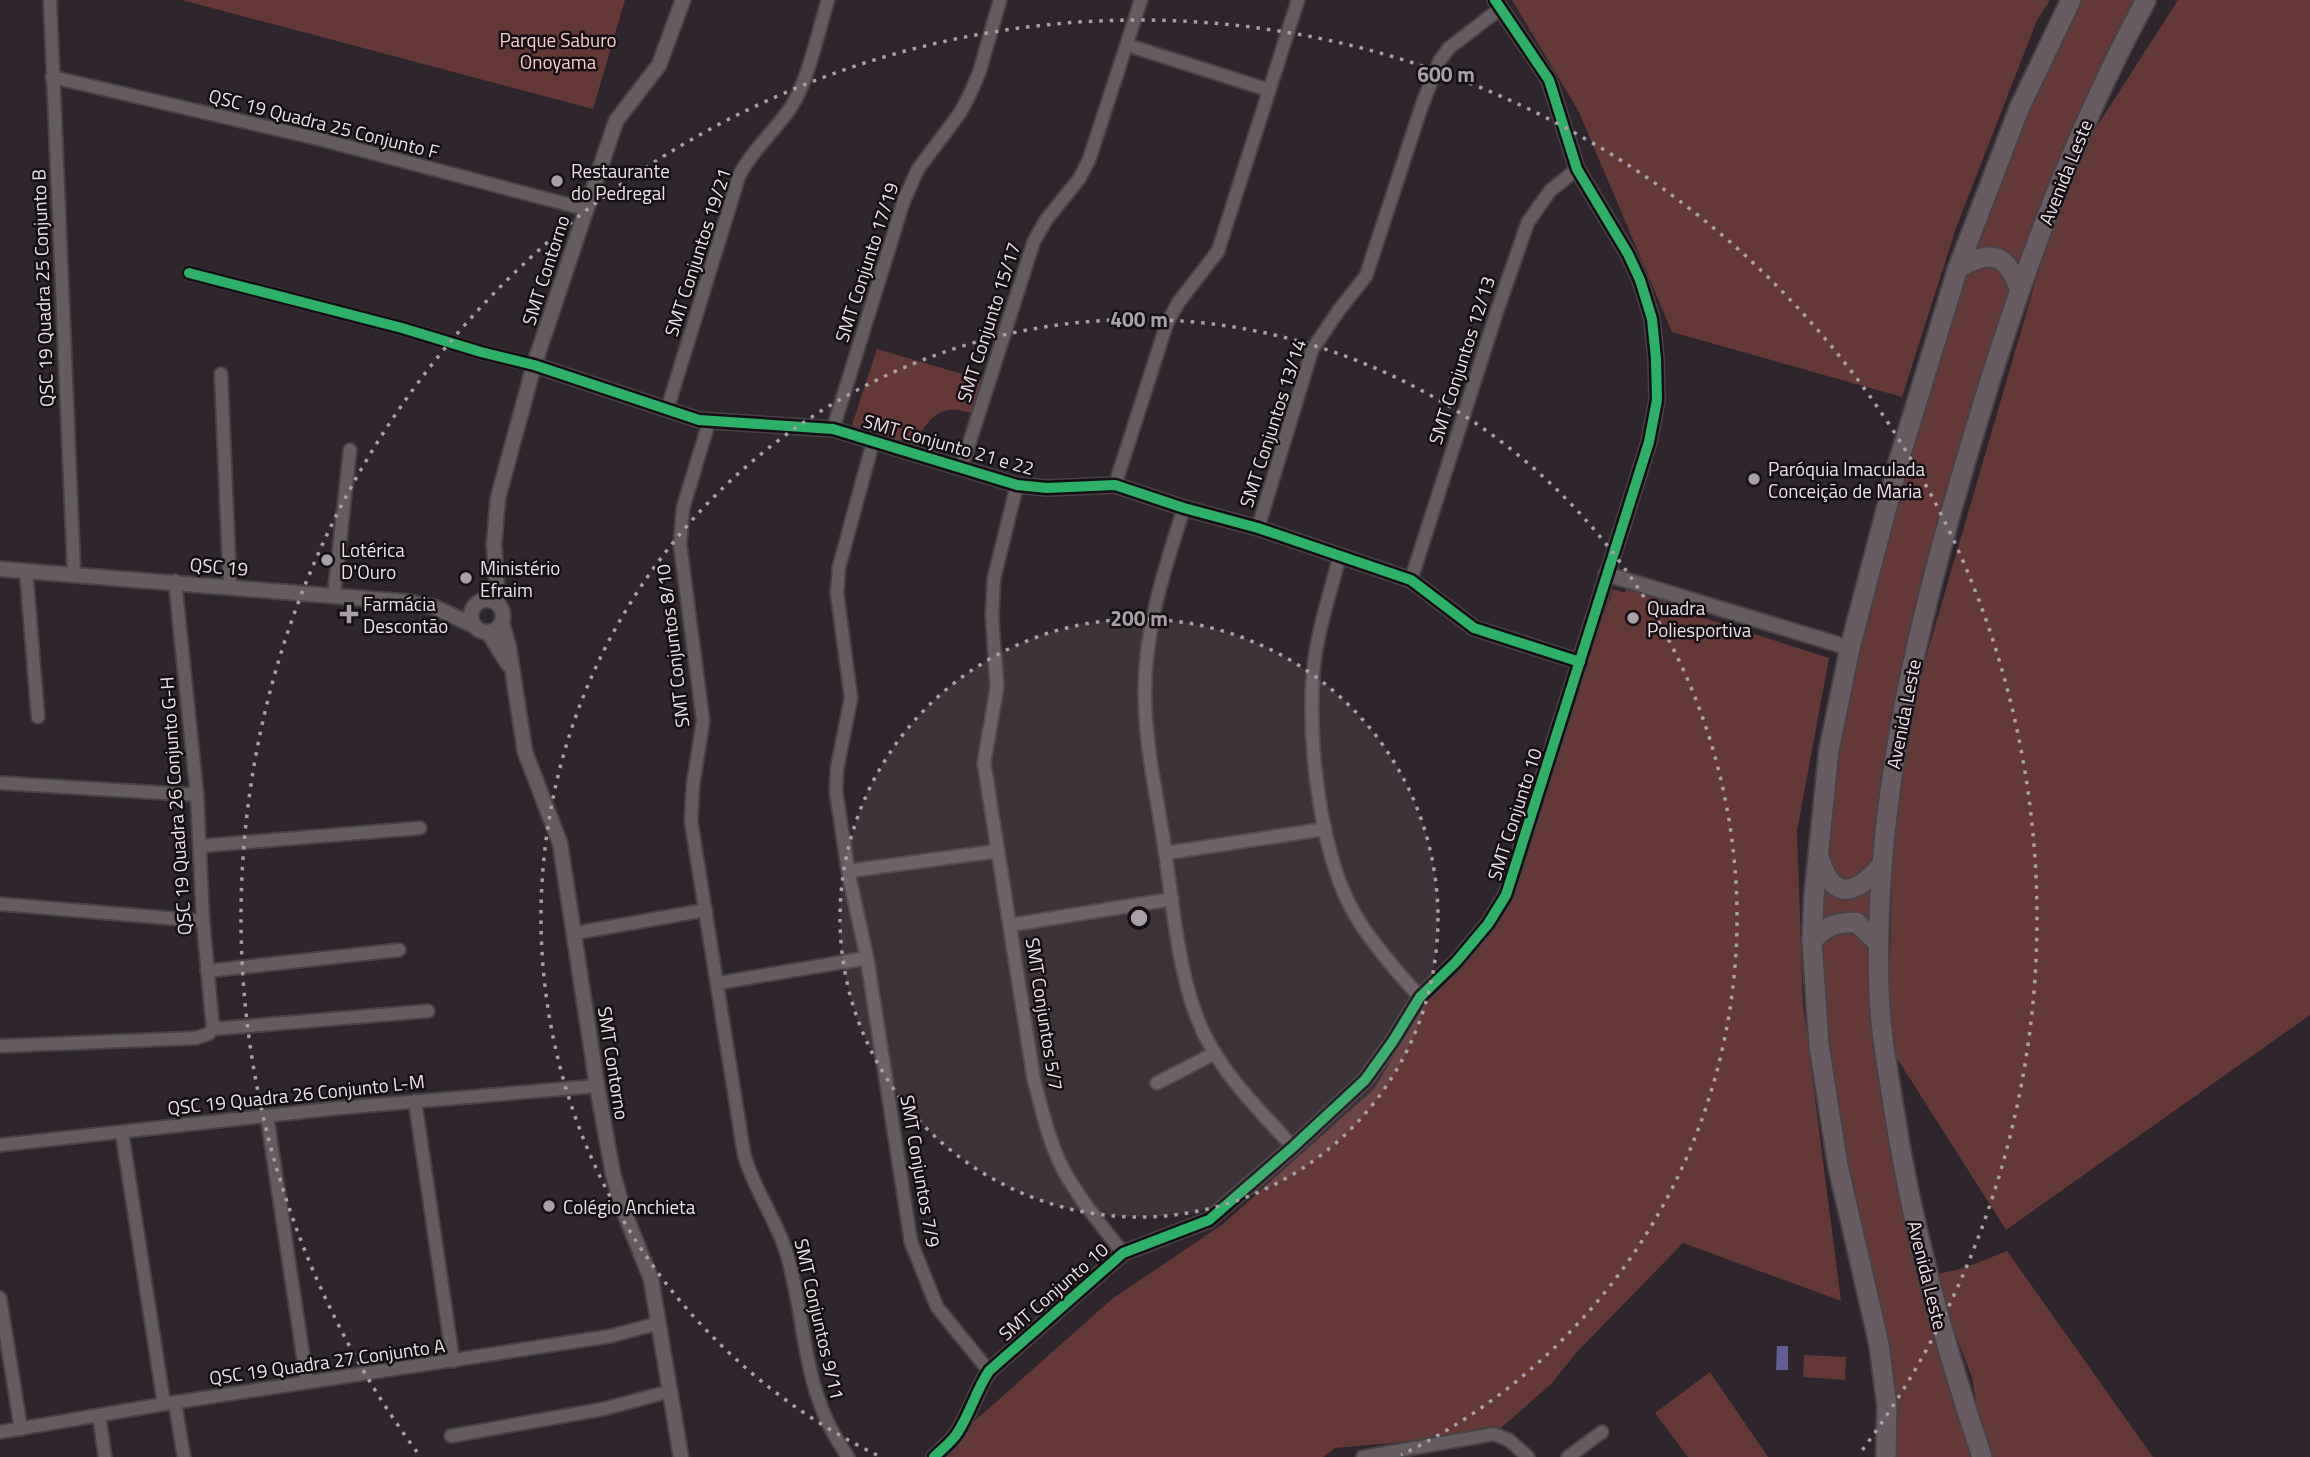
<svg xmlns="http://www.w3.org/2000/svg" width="2310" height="1457" font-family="'Titillium Web',sans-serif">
<rect width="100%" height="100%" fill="#2e262c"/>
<g fill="#653838">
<polygon points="182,0 625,0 593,109"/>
<polygon points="1512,0 2050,0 2037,20 1956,228 1902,397 1672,332 1579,112"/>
<polygon points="2080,0 2138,0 2076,119 2012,288 2010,274 1971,256 2024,114"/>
<polygon points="2178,0 2310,0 2310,1015 2006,1230 1888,1044 1895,764 2067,173"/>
<polygon points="2000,260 2011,291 1942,517 1873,958 1867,936 1855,922 1820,926 1819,855 1856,652 1960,266"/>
<path d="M 877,349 L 986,381 L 975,413 C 969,413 965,411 958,410 C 933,407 922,429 914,448 L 852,425 Z"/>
<polygon points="1613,589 1625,593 1626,589 1683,607 1682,611 1829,658 1797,831 1803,1005 1841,1301 1683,1243 1577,1352 1551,1384 1494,1434 1335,1448 1323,1457 934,1457 1112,1299 1223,1224 1374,1089 1426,1002 1491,929"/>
<polygon points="1837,920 1865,937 1872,961 1882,1044 1979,1457 1879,1457 1882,1410 1827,1050 1818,951"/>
<polygon points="2007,1251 2153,1457 1994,1457 1979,1418 1972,1377 1949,1318 1938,1274 1964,1268"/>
<polygon points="1804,1355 1846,1357 1845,1380 1803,1377"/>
<polygon points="1710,1372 1768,1457 1688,1457 1655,1413"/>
</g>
<polygon fill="#645e97" points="1777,1346 1788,1346 1788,1370 1776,1370"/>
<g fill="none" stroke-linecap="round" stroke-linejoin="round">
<g stroke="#484145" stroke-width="16">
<g id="minor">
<polyline points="50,0 74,573"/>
<polyline points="1127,45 1269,90"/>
<polyline points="52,77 319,139 585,209"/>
<polyline points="189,273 402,328 481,352 534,365"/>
<polyline points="221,374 230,586"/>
<path d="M 667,410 L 739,176 C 752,150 775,131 791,107 C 807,84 819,29 828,0"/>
<path d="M 709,422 L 683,508 L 680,544 L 703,721 L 693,785 L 691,821 L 744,1154 C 754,1191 778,1221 788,1258 C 808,1332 801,1390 848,1457"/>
<polyline points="833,429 904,200 918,169 960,113 970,94 979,73 1000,0"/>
<polyline points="873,442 839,567 837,593 851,698 837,769 836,791 848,871 867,958 911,1242 937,1307 989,1371"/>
<polyline points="961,469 1034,241 1046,220 1079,179 1089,160 1141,0"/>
<path d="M 1017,485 L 994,578 L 992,616 L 997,687 L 984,763 L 1034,1080 C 1042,1110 1049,1142 1063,1169 C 1079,1199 1102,1226 1123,1253"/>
<polyline points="1115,485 1167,323 1178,303 1218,251 1298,0"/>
<path d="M 1184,508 C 1164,570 1143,634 1145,700 C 1146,754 1159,805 1166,858 C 1173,909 1179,973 1198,1020 C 1217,1069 1258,1109 1293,1147"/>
<polyline points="1258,528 1312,350 1339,310 1366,276 1422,105 1440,60 1449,48 1501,8"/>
<path d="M 1340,555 C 1330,594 1316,634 1313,675 C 1308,745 1320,858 1357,918 C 1375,947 1397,972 1420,997"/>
<polyline points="26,570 38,717"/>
<polyline points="1411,580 1497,311 1528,222 1550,191 1577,169"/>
<polyline points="175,581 197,795 203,921 213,1029"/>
<polyline points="334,595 350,450"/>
<polyline points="0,783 197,795"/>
<polyline points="200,846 420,828"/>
<polyline points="1166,853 1325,829"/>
<polyline points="848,871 998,851"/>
<polyline points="0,904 203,921"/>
<polyline points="1011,925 1172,899"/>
<polyline points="575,933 706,910"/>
<polyline points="207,971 399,950"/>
<polyline points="718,983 867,958"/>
<polyline points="0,1046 196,1038 208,1034 213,1029 428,1011"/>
<polyline points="1157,1083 1215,1053"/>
<polyline points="415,1101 453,1361"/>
<polyline points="267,1116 307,1382"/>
<polyline points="122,1133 164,1404"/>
<polyline points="0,1145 339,1108 597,1086"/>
<polyline points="0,1298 21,1429"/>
<polyline points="175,1403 184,1457"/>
<polyline points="99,1415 105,1457"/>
<polyline points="0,1432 164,1404 611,1336 659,1323"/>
<polyline points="451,1436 603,1409 671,1391"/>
<polyline points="1363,1457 1494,1434 1509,1440 1528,1457"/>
<polyline points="1568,1457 1602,1432"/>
</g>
</g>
<g stroke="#484145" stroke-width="18">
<g id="tertiary">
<polyline points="534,365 699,420 833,429 1017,485 1047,488 1115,485 1184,508 1258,528 1411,580 1474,628 1580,662"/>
<polyline points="0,569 409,602 434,607 475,626"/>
<polyline points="1606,574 1850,648"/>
<circle cx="487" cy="616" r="16"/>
<polyline points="498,604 494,544 498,498 534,365 616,121 659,65 683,0"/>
<polyline points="502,623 509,648 525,752 560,843 597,1086 613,1174 623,1209 651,1279 681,1457"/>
<polyline points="488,632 508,664"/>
<path d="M 934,1457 C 942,1449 952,1442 958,1432 C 970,1413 976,1391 989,1371 L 1123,1253 L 1209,1220 L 1293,1147 L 1365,1080 L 1393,1041 L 1420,997 L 1456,962 L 1488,924 L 1506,895 L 1649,442 L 1657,400 L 1656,359 L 1652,319 L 1640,280 L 1628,254 L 1577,169 L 1549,80 L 1495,0"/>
</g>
</g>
<g stroke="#484145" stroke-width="23">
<g id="primary">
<path d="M 1958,268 C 1990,250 2006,252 2019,288"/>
<path d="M 1819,857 C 1833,902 1855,895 1881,866"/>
<path d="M 1812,941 C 1827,925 1834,923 1856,922 L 1878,943"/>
<polyline points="1886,1457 1887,1406 1879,1344 1838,1166 1819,1045 1812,941 1814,897 1829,750 1850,648 1900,457 1958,268 2019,109 2071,0"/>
<path d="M 1982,1457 C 1943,1341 1911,1225 1893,1104 C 1887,1066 1880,1028 1879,990 C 1873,809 1915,632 1966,460 C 2013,299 2066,148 2146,0"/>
</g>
</g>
<use href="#minor" stroke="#655c60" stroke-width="12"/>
<use href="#tertiary" stroke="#655c60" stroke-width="14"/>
<use href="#primary" stroke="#685c62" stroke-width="19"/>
<g stroke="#150e13" stroke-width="15">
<g id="cycleway">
<polyline points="189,273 402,328 481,352 534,365 699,420 833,429 1017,485 1047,488 1115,485 1184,508 1258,528 1411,580 1474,628 1580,662"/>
<path d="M 934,1457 C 942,1449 952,1442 958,1432 C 970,1413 976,1391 989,1371 L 1123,1253 L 1209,1220 L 1293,1147 L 1365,1080 L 1393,1041 L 1420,997 L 1456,962 L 1488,924 L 1506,895 L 1649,442 L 1657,400 L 1656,359 L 1652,319 L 1640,280 L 1628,254 L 1577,169 L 1549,80 L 1495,0"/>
</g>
</g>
<use href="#cycleway" stroke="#2db169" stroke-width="10"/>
</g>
<circle cx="1139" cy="918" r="299" fill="#a99fa6" fill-opacity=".12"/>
<g fill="none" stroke="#a99fa6" stroke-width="3.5" stroke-dasharray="3.5 7">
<circle cx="1139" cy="918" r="299"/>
<path d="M877 1455A598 598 0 1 1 1401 1455"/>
<path d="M417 1452A898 898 0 1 1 1861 1452"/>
</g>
<g fill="#a99fa6" stroke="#150e13" stroke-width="2.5">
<circle cx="557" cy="181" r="7"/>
<circle cx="1754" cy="479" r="7"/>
<circle cx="327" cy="560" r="7"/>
<circle cx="466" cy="578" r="7"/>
<path d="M345.5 603.5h7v7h7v7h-7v7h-7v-7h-7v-7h7z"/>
<circle cx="1633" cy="618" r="7"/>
<circle cx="549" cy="1206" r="7"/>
</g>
<g text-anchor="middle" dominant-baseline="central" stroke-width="5" stroke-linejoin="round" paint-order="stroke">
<g font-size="19" fill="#facdca" stroke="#150e13">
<text x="558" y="39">Parque Saburo<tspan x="558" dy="22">Onoyama</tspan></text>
</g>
<g font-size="19" fill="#ebe0e8" stroke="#150e13">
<text transform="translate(324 123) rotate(14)">QSC 19 Quadra 25 Conjunto F</text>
<text transform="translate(2065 172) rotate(-68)">Avenida Leste</text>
<text transform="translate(697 252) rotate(-72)">SMT Conjuntos 19/21</text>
<text transform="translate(866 262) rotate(-72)">SMT Conjunto 17/19</text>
<text transform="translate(545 270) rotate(-72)">SMT Contorno</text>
<text transform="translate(42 288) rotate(-92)">QSC 19 Quadra 25 Conjunto B</text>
<text transform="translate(988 322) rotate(-72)">SMT Conjunto 15/17</text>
<text transform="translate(1461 360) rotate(-72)">SMT Conjuntos 12/13</text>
<text transform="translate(1272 423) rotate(-72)">SMT Conjuntos 13/14</text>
<text transform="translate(949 444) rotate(16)">SMT Conjunto 21 e 22</text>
<text transform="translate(219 566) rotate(5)">QSC 19</text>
<text transform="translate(672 646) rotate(-97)">SMT Conjuntos 8/10</text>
<text transform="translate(1903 714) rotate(-79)">Avenida Leste</text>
<text transform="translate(175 806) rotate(-94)">QSC 19 Quadra 26 Conjunto G-H</text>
<text transform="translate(1514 814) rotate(-72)">SMT Conjunto 10</text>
<text transform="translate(1045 1014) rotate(81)">SMT Conjuntos 5/7</text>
<text transform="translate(614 1063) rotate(81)">SMT Contorno</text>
<text transform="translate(296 1094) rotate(-6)">QSC 19 Quadra 26 Conjunto L-M</text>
<text transform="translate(921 1171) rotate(80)">SMT Conjuntos 7/9</text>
<text transform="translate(1928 1275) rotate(76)">Avenida Leste</text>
<text transform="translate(1053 1291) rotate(-41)">SMT Conjunto 10</text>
<text transform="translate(820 1319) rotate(77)">SMT Conjuntos 9/11</text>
<text transform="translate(327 1361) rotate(-8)">QSC 19 Quadra 27 Conjunto A</text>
</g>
<g font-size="19" fill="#ebe0e8" stroke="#150e13" text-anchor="start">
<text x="571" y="170">Restaurante<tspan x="571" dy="22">do Pedregal</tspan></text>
<text x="1768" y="468">Paróquia Imaculada<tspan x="1768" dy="22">Conceição de Maria</tspan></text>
<text x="341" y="549">Lotérica<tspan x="341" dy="22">D'Ouro</tspan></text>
<text x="480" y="567">Ministério<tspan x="480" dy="22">Efraim</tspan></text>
<text x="363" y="603">Farmácia<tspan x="363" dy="22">Descontão</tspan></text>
<text x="1647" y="607">Quadra<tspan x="1647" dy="22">Poliesportiva</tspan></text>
<text x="563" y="1206">Colégio Anchieta</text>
</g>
</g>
<circle cx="1139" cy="918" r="10" fill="#a99fa6" stroke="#150e13" stroke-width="3.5"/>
<g font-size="21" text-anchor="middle" font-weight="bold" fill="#a99fa6" stroke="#150e13" stroke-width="5" stroke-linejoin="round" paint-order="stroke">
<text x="1446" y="82">600 m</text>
<text x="1139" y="327">400 m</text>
<text x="1139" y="626">200 m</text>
</g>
</svg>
